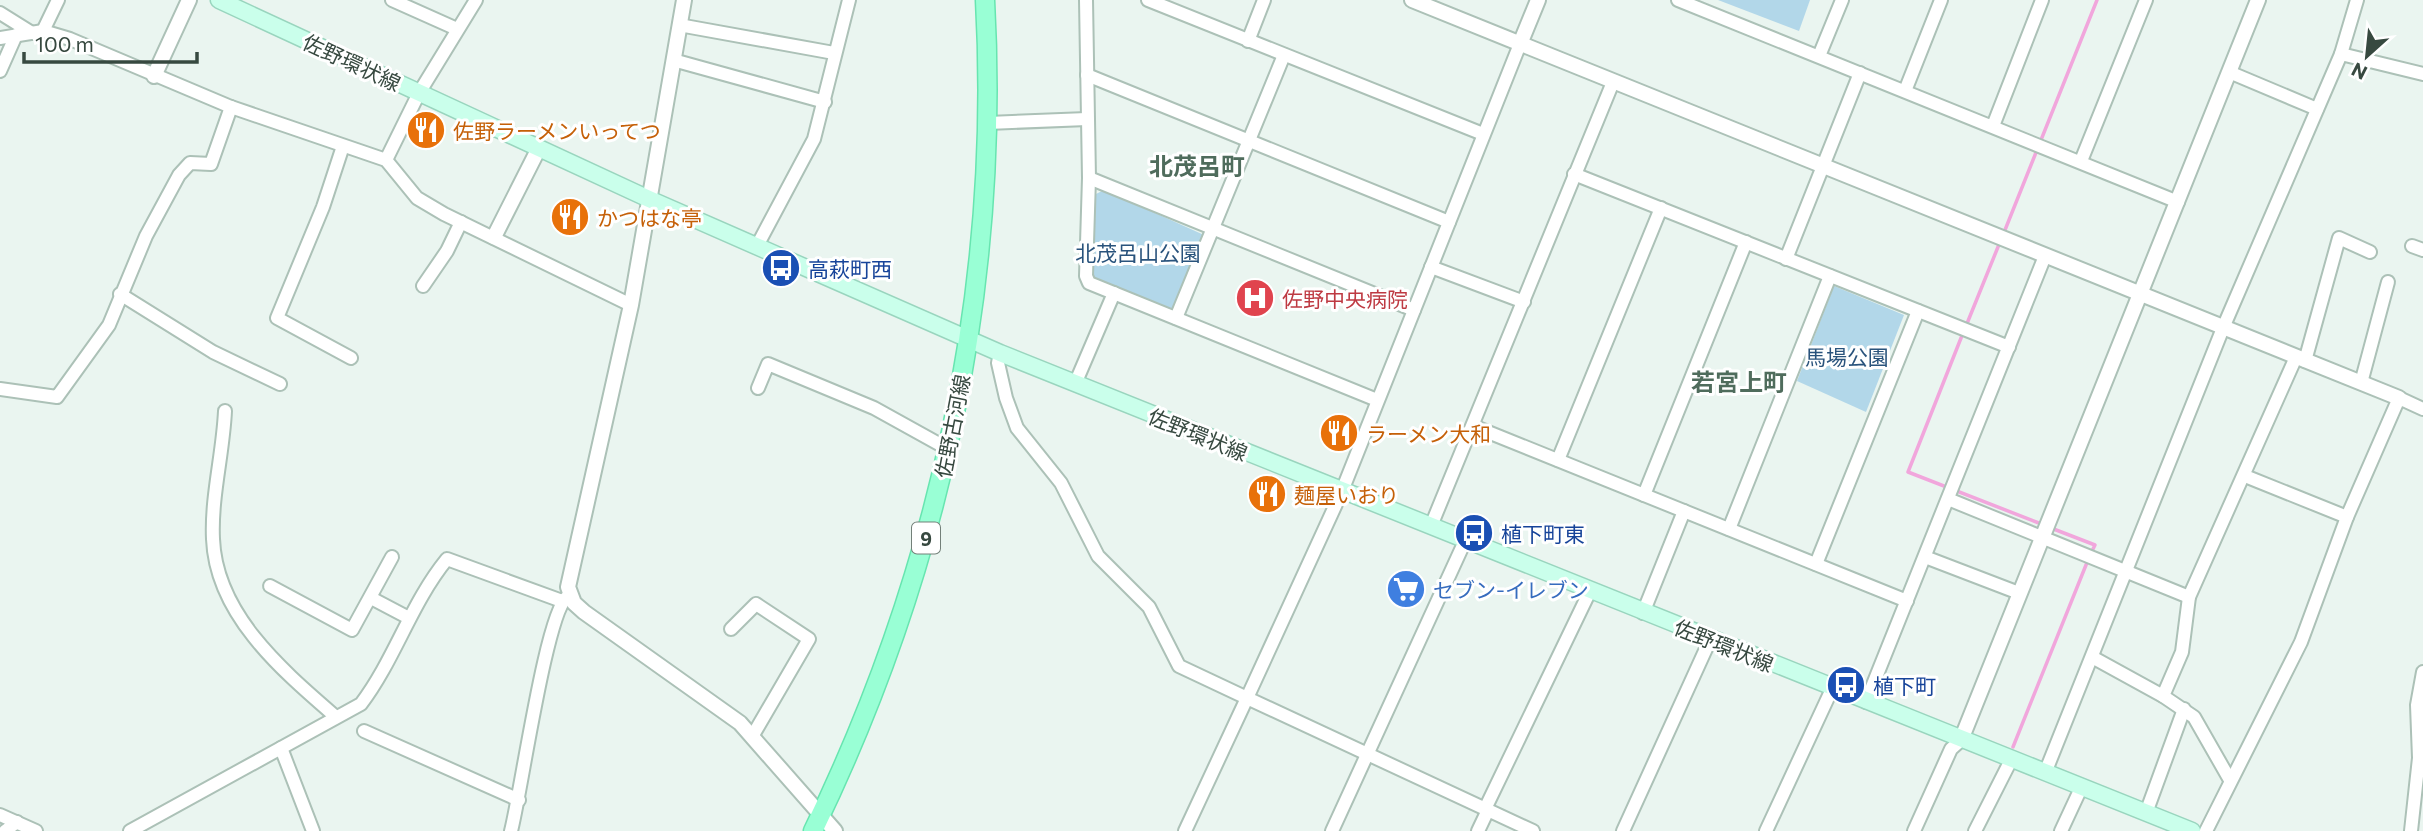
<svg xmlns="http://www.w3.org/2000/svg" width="2423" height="831" font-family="Commissioner,'Noto Sans JP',sans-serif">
<rect width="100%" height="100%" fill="#eaf5f0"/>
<g fill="#b2d7e9">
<polygon points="1718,0 1810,0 1799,31"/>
<polygon points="1104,190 1204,235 1173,312 1093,279 1094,195"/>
<polygon points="1834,286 1904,315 1866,412 1797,381"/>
</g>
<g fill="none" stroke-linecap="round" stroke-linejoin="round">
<g stroke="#f1a6dc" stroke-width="3.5">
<polyline points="2003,235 2097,0"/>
<polyline points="1966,326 2000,242"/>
<polyline points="1963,333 1908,472 2044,525"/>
<polyline points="2051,528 2095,545 2091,553"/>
<polyline points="2013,747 2088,560"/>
</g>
<g stroke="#acc1b7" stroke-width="16">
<g id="minor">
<polyline points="392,0 457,29"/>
<polyline points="1086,0 1089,178 1086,276 1089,283 1377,400"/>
<polyline points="1148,0 1483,134"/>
<polyline points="1678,0 2178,202"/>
<polyline points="2357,0 2341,54 2423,74"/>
<polyline points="0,13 32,33"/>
<polyline points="679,25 834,53"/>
<polyline points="43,31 58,0"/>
<polyline points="0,38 43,31 70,39 231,107 386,160 417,198 444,214 631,305"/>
<polyline points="1248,41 1264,0"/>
<polyline points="1520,44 1342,491 1247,698 1533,831"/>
<polyline points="1819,56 1842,0"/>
<polyline points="673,60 825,102"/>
<polyline points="0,71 16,35"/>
<polyline points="2229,72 2317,109"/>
<polyline points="1087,75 1449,222"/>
<polyline points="1905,91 1941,0"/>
<polyline points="988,123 1087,119"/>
<polyline points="1993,126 2042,0"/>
<polyline points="343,146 323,207 277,318 351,358"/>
<polyline points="386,160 419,93 476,0"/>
<polyline points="2081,161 2146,0"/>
<polyline points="1574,174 2009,347"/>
<polyline points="1089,178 1414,310"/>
<polyline points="757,246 814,139 849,0"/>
<polyline points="2412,246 2423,250"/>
<polyline points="1786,259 1860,73"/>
<polyline points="1431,267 1524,302"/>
<polyline points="423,286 447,251 461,222"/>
<polyline points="120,294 213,352 280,384"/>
<polyline points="1176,318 1284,55"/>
<polyline points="1000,353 998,363 1006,398 1017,428 1061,483 1098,556 1149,607 1179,666 1247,698 1185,831"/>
<polyline points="2305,361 2339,238 2370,252"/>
<polyline points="2361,383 2388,282"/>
<polyline points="1075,384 1114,293"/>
<polyline points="758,388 768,364 874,408 948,449"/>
<polyline points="0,389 57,397 109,325 146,236 179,175 190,163 211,164 231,107"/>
<path d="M 225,411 C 223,454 211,497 213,539 C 216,615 283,671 336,717"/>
<polyline points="1473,426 1907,601"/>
<polyline points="1558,460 1661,208"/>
<polyline points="2245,476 2347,517"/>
<polyline points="1644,495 1746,242"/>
<polyline points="1948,499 2189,597"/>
<polyline points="1431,526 1613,82"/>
<polyline points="1729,529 1830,276"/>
<polyline points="1925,557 2019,593"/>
<polyline points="1816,564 1918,311"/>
<polyline points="270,586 352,630 392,557"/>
<polyline points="371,598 409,618"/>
<polyline points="1643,613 1684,511"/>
<polyline points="731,629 756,604 809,639 753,735"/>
<polyline points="2092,657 2163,696"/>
<polyline points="1866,702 2045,256"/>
<polyline points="364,731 519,800"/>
<polyline points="281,748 313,831"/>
<polyline points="2045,773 2223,328 2341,54"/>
<polyline points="2230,780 2194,717 2163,696 2182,652 2189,597 2296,357"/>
<polyline points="1485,809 1590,591"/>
<polyline points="2146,813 2184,709"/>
<polyline points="0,815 36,831"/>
<polyline points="5,831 17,822"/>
<path d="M 130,831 L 361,704 C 395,659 411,603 447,559 L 562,601"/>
<path d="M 511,831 C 521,793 546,614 567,597"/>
<polyline points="1332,831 1465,541"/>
<polyline points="1478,831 1488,810"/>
<polyline points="1623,831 1710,640"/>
<polyline points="1766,831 1832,689"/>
<polyline points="1914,831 1951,749 1961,740"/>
<polyline points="1975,831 2011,760"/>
<polyline points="2061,831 2081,788"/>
<polyline points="2206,831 2301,642 2347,517 2399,398 2423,409"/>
<polyline points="2411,831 2419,758 2417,705 2423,672"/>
</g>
</g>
<g stroke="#acc1b7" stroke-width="18">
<g id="tertiary">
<polyline points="684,0 631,305 568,587 574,603 584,612 740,723 835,831"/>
<polyline points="1412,0 2399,398"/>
<polyline points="1520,44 1538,0"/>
<polyline points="154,76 189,0"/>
<polyline points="494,237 539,148"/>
<polyline points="1961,740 2258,0"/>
</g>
</g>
<g stroke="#99d5be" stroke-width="19">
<polyline id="secondary" points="219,0 649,199 1000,353 2192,831"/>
</g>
<g stroke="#67e5b0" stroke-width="21">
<path id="primary" d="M 813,831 C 939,572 1001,288 985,0"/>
</g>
<use href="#minor" stroke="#fff" stroke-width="12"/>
<use href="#tertiary" stroke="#fff" stroke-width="14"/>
<use href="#secondary" stroke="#caffeb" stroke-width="16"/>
<use href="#primary" stroke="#99ffd5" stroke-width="18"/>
</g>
<defs>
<g id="restaurant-disc" transform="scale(2.0125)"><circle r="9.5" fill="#e8710a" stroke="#fff"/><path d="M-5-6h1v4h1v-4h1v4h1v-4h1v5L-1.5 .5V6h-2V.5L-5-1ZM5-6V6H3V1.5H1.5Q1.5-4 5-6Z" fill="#fff"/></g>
<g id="bus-disc" transform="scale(2.0125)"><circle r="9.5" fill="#1a4fb4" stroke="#fff"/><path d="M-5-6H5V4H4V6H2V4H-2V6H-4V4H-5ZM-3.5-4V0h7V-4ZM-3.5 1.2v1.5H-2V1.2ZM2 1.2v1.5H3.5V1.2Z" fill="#fff"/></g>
<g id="hospital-disc" transform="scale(2.0125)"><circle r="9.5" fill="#e0444e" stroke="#fff"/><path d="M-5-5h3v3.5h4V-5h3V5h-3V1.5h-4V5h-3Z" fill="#fff"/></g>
<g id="supermarket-disc" transform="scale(2.0125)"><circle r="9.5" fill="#3f7fe0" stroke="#fff"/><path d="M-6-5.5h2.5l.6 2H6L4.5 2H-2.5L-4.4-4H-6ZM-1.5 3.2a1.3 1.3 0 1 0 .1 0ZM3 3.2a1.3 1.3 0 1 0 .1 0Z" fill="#fff"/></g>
</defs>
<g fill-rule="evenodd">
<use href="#restaurant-disc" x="426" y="130"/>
<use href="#restaurant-disc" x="570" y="217"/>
<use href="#bus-disc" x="781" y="268"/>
<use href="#hospital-disc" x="1255" y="298"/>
<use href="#restaurant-disc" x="1339" y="433"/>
<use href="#restaurant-disc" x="1267" y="494"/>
<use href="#bus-disc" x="1474" y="533"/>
<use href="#supermarket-disc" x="1406" y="589"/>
<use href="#bus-disc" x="1846" y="685"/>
</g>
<g text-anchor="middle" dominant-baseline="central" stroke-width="6" stroke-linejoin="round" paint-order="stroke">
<rect fill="#fff" stroke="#738079" stroke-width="2" x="912" y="522.5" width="28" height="31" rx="5"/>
<g font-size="19" font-weight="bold" fill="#374940">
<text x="926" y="538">9</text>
</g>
<g font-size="21" fill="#374940" stroke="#fff">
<text transform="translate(352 62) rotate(25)">佐野環状線</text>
<text transform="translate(952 426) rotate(-79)">佐野古河線</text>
<text transform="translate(1198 434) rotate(22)">佐野環状線</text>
<text transform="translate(1724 645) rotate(22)">佐野環状線</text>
</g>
<g font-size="21" fill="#c56008" stroke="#fff" text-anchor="start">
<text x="453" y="130">佐野ラーメンいってつ</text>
<text x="597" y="217">かつはな亭</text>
<text x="1366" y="433">ラーメン大和</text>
<text x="1294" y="494">麺屋いおり</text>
</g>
<g font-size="21" fill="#29537c" stroke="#fff">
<text x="1138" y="252">北茂呂山公園</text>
<text x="1847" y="356">馬場公園</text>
</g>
<g font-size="21" fill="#164399" stroke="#fff" text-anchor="start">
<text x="808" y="268">高萩町西</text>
<text x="1501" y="533">植下町東</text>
<text x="1873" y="685">植下町</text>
</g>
<g font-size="21" fill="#be3a42" stroke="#fff" text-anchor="start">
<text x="1282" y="298">佐野中央病院</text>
</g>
<g font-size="21" fill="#366cbe" stroke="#fff" text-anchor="start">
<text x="1433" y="589">セブン-イレブン</text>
</g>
<g font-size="24" font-weight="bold" fill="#4f6c5c" stroke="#fff">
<text x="1197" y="165">北茂呂町</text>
<text x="1739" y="381">若宮上町</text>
</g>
</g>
<g transform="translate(2367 56) rotate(207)" stroke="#ffffff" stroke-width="5" paint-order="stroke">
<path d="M0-5L12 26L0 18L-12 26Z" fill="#374940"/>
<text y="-10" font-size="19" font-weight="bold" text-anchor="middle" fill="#374940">N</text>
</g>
<path d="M24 52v10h173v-10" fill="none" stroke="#374940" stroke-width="3.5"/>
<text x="35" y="52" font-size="21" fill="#374940" stroke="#ffffff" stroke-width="5" paint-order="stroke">100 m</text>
</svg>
